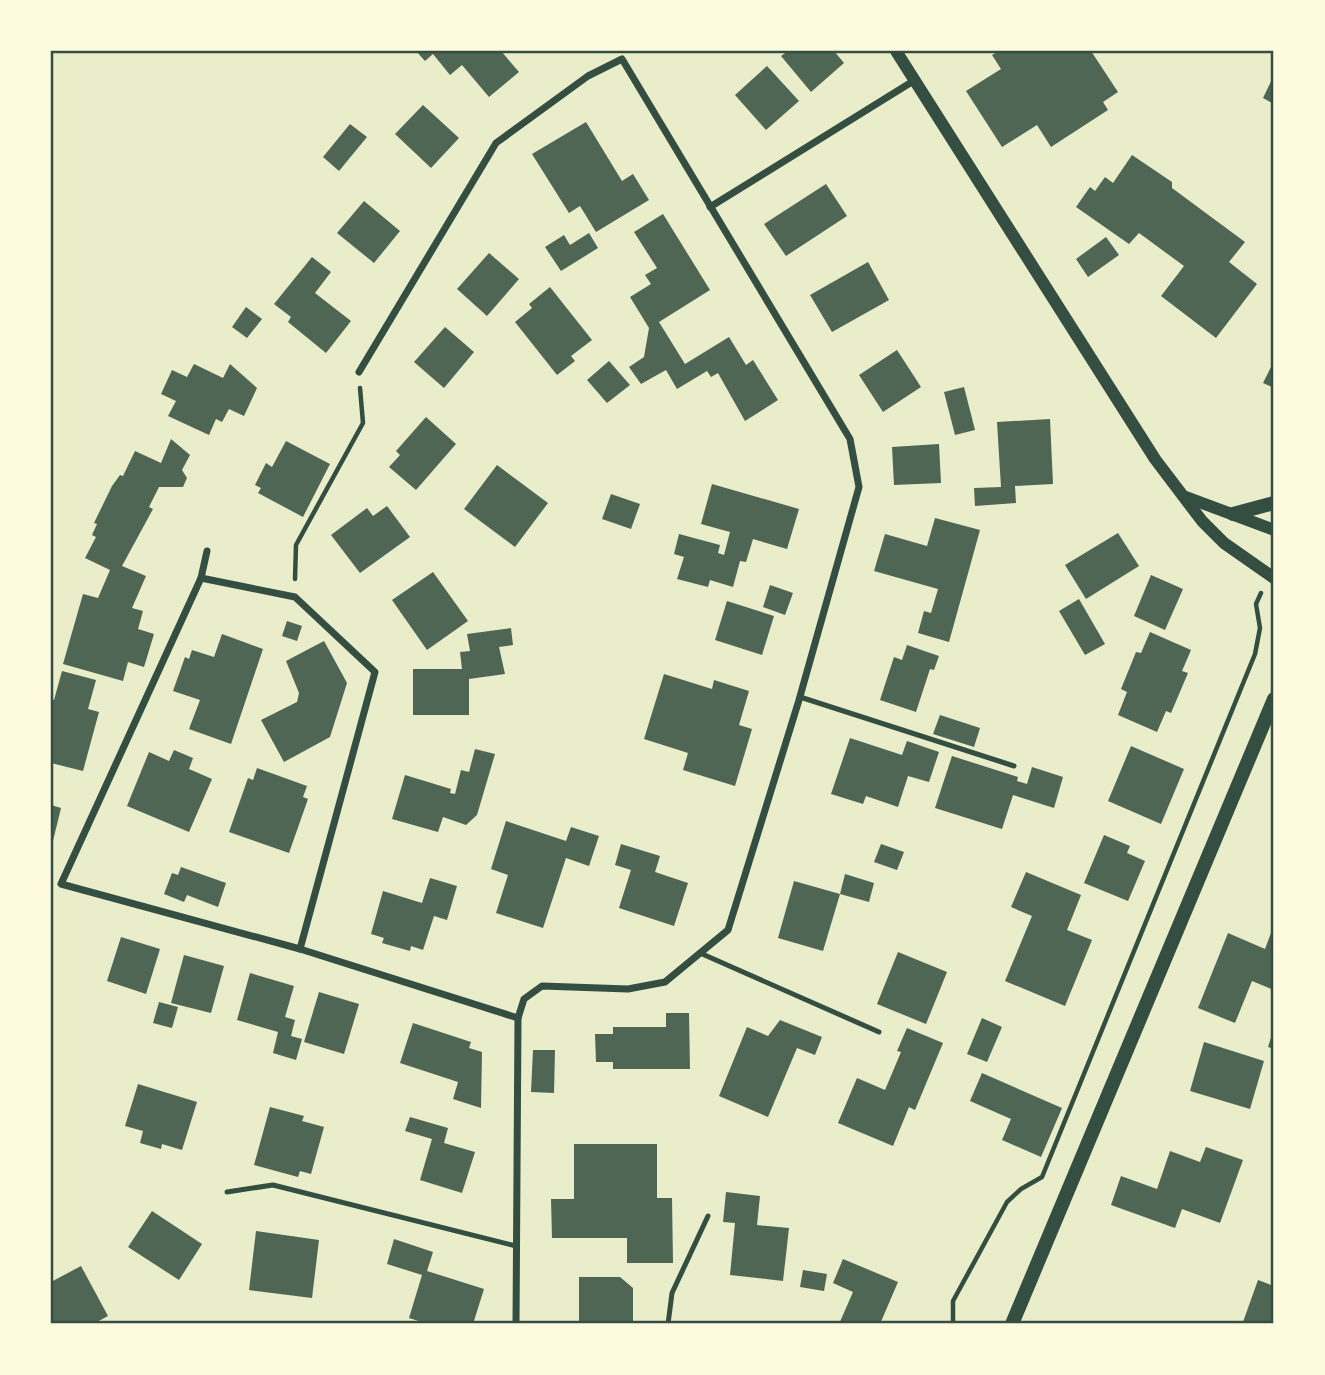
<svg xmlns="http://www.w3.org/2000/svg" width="1325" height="1375" font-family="'Varela Round',sans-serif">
<rect width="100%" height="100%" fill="#e9edc9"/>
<g fill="#4f6655">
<polygon points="416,51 501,51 519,72 489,97 462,65 450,75 433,54 425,61"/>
<polygon points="788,51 834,51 844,63 811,92 781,56"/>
<polygon points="999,51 1091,51 1118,92 1103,102 1108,110 1051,147 1037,125 1002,147 966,91 1001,69 992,55"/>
<polygon points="767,66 799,101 766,130 735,95"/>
<polygon points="1274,75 1274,104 1263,98"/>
<polygon points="423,105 459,138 431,168 395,134"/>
<polygon points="586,122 622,181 633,174 649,200 596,232 580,206 569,213 532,154"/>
<polygon points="350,124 367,137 339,171 323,157"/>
<polygon points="1132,155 1172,182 1172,188 1245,242 1229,262 1257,284 1216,338 1161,296 1184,266 1139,233 1129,244 1076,207 1090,187 1095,191 1105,177 1113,183"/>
<polygon points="826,184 847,216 786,256 764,224"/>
<polygon points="364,201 400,231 374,263 337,233"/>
<polygon points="663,214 710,290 659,322 685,364 729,337 746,365 753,360 778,400 745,421 718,373 711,377 707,371 677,389 666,370 641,384 629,367 644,357 649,328 630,297 651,284 645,275 657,268 634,232"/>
<polygon points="589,233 598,248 561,271 545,247 564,235 570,245"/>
<polygon points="1106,237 1119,255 1088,277 1076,259"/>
<polygon points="489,253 519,279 487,316 457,289"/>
<polygon points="312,257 331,272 315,293 351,321 326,353 288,322 291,317 274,304"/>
<polygon points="868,262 889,300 832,332 810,295"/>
<polygon points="550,287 592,340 571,356 575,361 557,375 515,322 532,308 529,304"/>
<polygon points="246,307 262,319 247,338 232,327"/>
<polygon points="445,327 474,352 444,388 414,362"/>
<polygon points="897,350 921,387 883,412 859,375"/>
<polygon points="609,361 630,385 607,403 587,380"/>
<polygon points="1274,361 1274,388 1263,383"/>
<polygon points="194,364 223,378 230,364 257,388 244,416 229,409 222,422 216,419 209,435 168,416 176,401 161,394 172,370 187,377"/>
<polygon points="964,387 975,430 955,435 944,392"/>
<polygon points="426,417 456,444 416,490 389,467 400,455 396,451"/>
<polygon points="1050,419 1053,484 1015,486 1016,503 975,506 974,488 1001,487 997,422"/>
<polygon points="171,439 190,455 182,470 187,478 183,487 159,487 149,507 153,509 122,566 146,576 132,608 143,611 138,629 154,634 144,667 128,662 123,681 63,664 83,594 98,598 110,570 85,558 96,537 92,535 97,524 94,523 112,486 120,475 123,476 135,451 161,463"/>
<polygon points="286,441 330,464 303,517 258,493 261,488 255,485 266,463 272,467"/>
<polygon points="939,444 941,483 894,485 892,447"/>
<polygon points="497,465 548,503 515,547 464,509"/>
<polygon points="712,484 799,509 787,549 753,539 746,562 740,561 733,587 710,580 708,587 677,579 684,557 674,554 679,534 720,545 718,553 724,555 730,532 701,524"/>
<polygon points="611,494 640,504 631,529 602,519"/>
<polygon points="387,506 410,537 360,573 331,535 367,508 373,516"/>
<polygon points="935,518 980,530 949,642 918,633 924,611 931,613 938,589 874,571 885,534 927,546"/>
<polygon points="1118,533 1139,566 1086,599 1065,565"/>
<polygon points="433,572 468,621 427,650 392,600"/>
<polygon points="1151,575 1183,589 1165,630 1134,616"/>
<polygon points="770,585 793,593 785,615 763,607"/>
<polygon points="1079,599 1105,644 1085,655 1059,611"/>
<polygon points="727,601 774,616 762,655 715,640"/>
<polygon points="287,621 302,626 297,641 282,636"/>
<polygon points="511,628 513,645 499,647 505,674 469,679 469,715 413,715 413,669 462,669 460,652 470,651 467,634"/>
<polygon points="1150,632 1191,650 1182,671 1188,673 1171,713 1166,711 1157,732 1118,715 1127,692 1121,689 1136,652 1141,653"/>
<polygon points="222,634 263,649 231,744 189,729 200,700 173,691 185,657 189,659 192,650 214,657"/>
<polygon points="324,641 347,683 330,737 284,762 261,720 297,702 299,693 286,661"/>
<polygon points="907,645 939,656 934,670 930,669 916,712 880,700 894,657 902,660"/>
<polygon points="62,671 96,680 88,709 99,712 83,771 51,763 51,699 54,700"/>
<polygon points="664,674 712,689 714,680 749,691 739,725 752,729 735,786 683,770 688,753 644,739"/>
<polygon points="940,715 980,728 974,747 933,734"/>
<polygon points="850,738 902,755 907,741 939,752 929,782 908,776 898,807 866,796 863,804 831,794"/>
<polygon points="1131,746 1184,769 1161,824 1108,801"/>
<polygon points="475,749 495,754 477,815 466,825 443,817 438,832 392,819 405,775 451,789 450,793 455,794 461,770 469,772"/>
<polygon points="174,750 193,758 189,769 212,779 189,832 127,806 149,752 169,761"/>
<polygon points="952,756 1018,777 1017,781 1027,784 1032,767 1063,777 1054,808 1013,795 1002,829 935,808"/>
<polygon points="257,768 307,786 303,797 308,799 289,853 229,832 248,778 253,780"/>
<polygon points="51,805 61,808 52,845 51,845"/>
<polygon points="506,821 566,841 571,827 599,836 589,866 566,858 543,928 496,913 508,875 491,869"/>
<polygon points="1104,835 1130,846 1127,853 1145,861 1128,901 1084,883"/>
<polygon points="621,844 660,856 655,872 688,883 674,926 619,908 631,870 615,865"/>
<polygon points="881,844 904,852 897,870 874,862"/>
<polygon points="181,867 226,883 218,907 187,895 184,902 164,894 172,873 178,875"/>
<polygon points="1026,872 1081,895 1067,930 1092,940 1065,1006 1005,981 1032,916 1011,907"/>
<polygon points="845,874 874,883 869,902 840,894"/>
<polygon points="430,878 457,886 447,920 434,916 423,950 411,946 410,951 382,943 384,938 371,934 383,891 422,903"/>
<polygon points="794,881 840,894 823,951 778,938"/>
<polygon points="1228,933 1265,949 1271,933 1274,935 1274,990 1252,981 1235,1023 1198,1008"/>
<polygon points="121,937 160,949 146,994 107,981"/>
<polygon points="898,952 947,972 926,1024 877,1004"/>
<polygon points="184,955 224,966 211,1013 171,1003"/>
<polygon points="250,973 294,986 285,1017 295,1020 291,1036 302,1039 296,1060 273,1053 278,1032 237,1020"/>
<polygon points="319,992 359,1004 344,1054 304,1042"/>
<polygon points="159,1002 178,1007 172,1028 153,1023"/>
<polygon points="666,1013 689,1013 690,1069 613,1069 613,1062 596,1062 595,1034 613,1034 613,1027 666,1027"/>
<polygon points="982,1018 1002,1027 987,1062 967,1054"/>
<polygon points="780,1020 822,1037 815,1055 797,1048 768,1117 719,1096 747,1027 768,1036"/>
<polygon points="413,1023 471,1042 469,1048 482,1052 481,1108 453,1099 458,1082 400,1063"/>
<polygon points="907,1028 943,1043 915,1110 909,1107 893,1146 838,1123 857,1078 885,1090 901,1052 897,1051"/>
<polygon points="1274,1028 1274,1049 1268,1047"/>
<polygon points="1204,1042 1264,1061 1250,1109 1190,1091"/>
<polygon points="533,1050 555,1050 554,1093 531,1092"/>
<polygon points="982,1073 1062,1108 1041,1157 1002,1140 1011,1119 970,1101"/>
<polygon points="138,1084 197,1102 182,1150 162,1144 161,1149 140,1143 143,1131 125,1126"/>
<polygon points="270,1107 304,1116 302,1121 324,1127 311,1174 300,1171 298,1177 254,1165"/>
<polygon points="410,1117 448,1128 444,1143 475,1152 462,1193 420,1180 432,1139 405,1131"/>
<polygon points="574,1144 657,1144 657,1198 672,1198 673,1263 627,1263 627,1238 552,1238 551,1199 574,1199"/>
<polygon points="1206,1147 1243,1160 1220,1223 1182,1209 1175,1228 1111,1205 1121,1176 1157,1189 1170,1151 1200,1162"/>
<polygon points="726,1192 760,1196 757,1225 789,1228 783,1281 730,1275 735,1223 723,1222"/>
<polygon points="152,1211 202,1244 179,1280 128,1247"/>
<polygon points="256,1231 319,1240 312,1298 249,1290"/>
<polygon points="394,1239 433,1252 427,1271 484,1289 473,1324 428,1324 409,1318 422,1275 387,1264"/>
<polygon points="843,1259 898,1282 880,1324 839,1324 853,1292 833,1283"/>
<polygon points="81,1266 108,1316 93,1324 51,1324 51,1282"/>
<polygon points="803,1270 827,1274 824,1291 800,1287"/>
<polygon points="579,1277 620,1277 633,1288 633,1324 579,1324"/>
<polygon points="1258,1280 1274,1286 1274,1324 1243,1322"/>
</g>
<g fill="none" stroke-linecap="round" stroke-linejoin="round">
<g stroke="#344e41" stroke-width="4.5">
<polyline points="295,579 296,545 363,423 360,388"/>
<polyline points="953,1324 953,1301 1007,1202 1021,1189 1042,1177 1255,654 1260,628 1256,604 1261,593"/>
</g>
<g stroke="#344e41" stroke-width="5">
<polyline points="800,697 1014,766"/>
<polyline points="700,953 879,1032"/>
<polyline points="227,1192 273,1185 516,1246"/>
<polyline points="668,1324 672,1293 708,1216"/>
</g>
<g stroke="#344e41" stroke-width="7">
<polyline points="710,207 915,80"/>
<polyline points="359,372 496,143 588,76 622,59 850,439 859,487 799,700 728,930 665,982 628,989 542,986 524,999 518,1018 516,1324"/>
<polyline points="207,551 201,578 61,884 300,949 518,1018"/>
<polyline points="201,578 295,597 375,672 300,949"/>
</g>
<g stroke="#344e41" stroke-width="12">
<polyline points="896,51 1155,459 1202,521 1224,543 1274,578"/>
<polyline points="1186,497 1274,530"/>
</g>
<g stroke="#344e41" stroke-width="14">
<polyline points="1233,514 1274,503"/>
<polyline points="1012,1324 1274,699"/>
</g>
</g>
<rect width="1325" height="1375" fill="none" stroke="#fefae0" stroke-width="105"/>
<rect x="52" y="52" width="1220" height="1270" fill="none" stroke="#344e41" stroke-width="2.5"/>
</svg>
